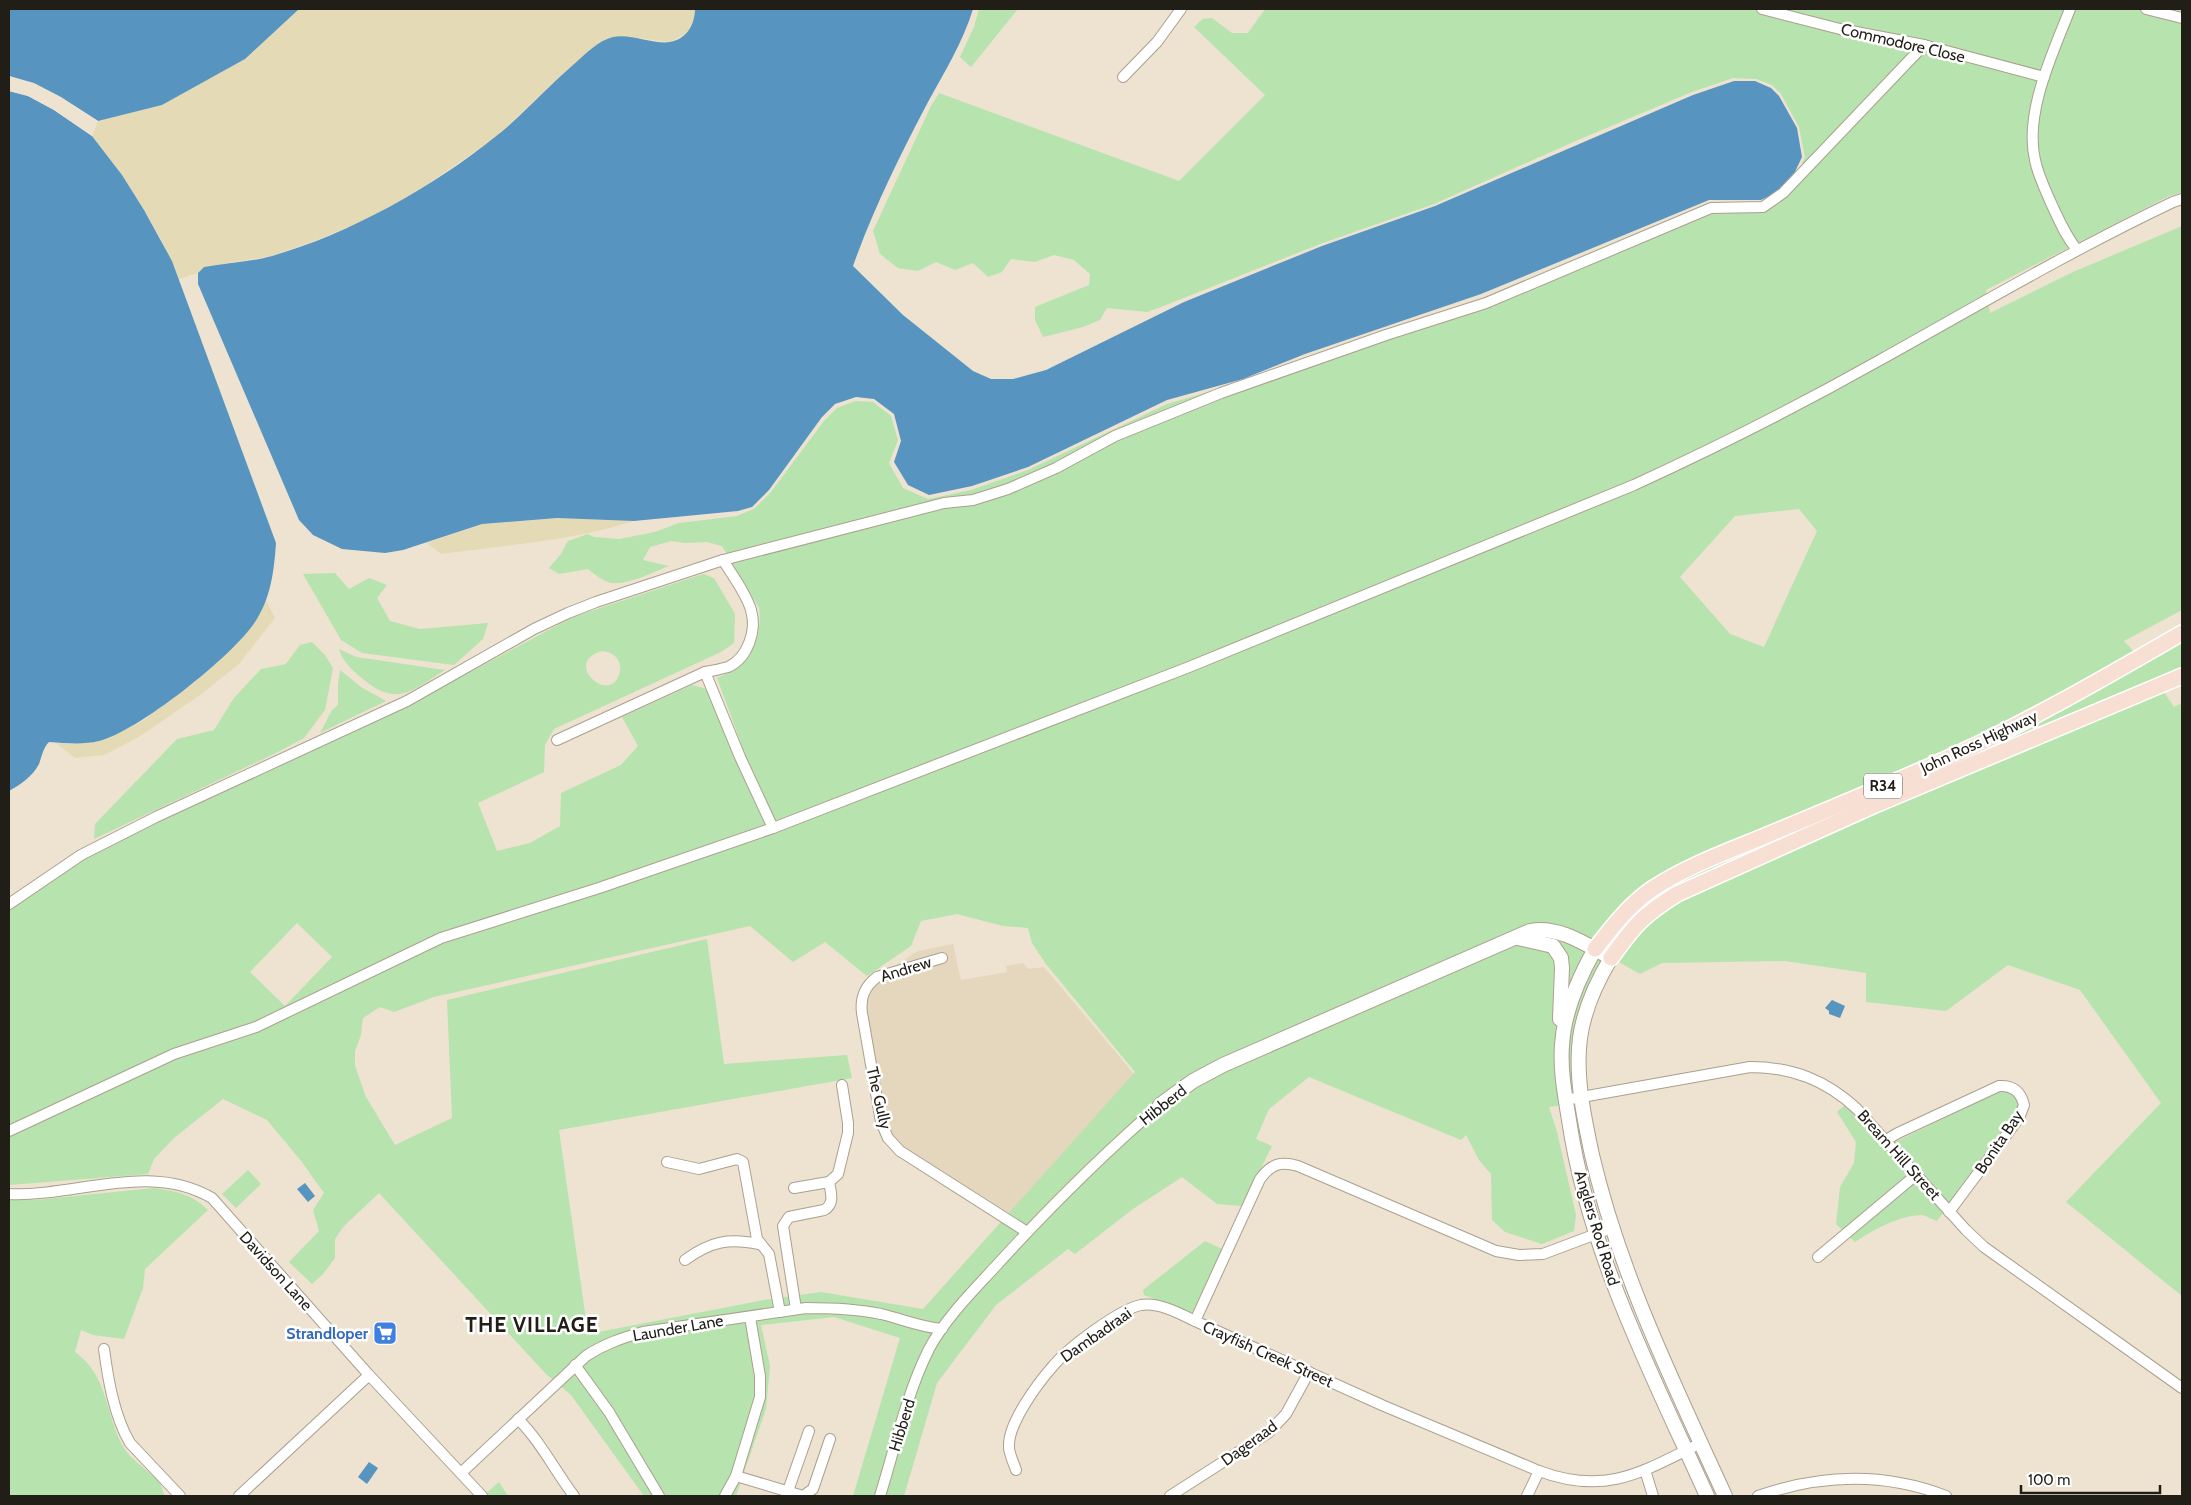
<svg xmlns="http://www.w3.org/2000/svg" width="2191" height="1505" font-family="Cabin,sans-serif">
<rect width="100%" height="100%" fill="#ede3d0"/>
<polygon fill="#e4d7bd" points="953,944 961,980 1007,972 1006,966 1023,963 1028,969 1044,967 1160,1105 1027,1232 888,1138 862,997 884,973 918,951"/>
<g fill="#b7e3ae" fill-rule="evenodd">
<polygon points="979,9 1018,9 971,67 960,57 974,27"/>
<path d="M 1265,9 L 2182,9 L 2182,192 L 2169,196 L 1986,290 L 1990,313 L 2073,272 L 2182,226 L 2182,610 L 2124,641 L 2144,663 L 2182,641 L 2182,668 L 2156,680 L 2174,707 L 2182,703 L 2182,1296 L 2066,1202 L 2161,1103 L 2080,990 L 2008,965 L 1946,1011 L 1866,1002 L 1866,973 L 1785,961 L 1662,963 L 1640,974 L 1617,961 C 1598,988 1586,1022 1583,1055 C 1582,1070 1587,1087 1589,1102 L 1549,1107 L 1557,1132 L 1576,1215 L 1574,1231 L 1542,1244 L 1505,1232 L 1492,1220 L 1491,1174 L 1479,1160 L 1466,1135 L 1461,1140 L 1309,1077 L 1269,1109 L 1256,1139 L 1272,1146 L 1242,1206 L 1217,1204 L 1182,1177 L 1133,1209 L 1075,1254 L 1068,1249 L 996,1305 L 937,1383 L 904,1496 L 853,1496 L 900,1338 L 834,1317 L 761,1325 L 770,1366 L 766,1409 L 736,1496 L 644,1496 L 571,1395 L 546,1374 L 379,1193 L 344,1226 L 335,1239 L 335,1258 L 323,1274 L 312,1284 L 289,1262 L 319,1231 L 313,1210 L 324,1193 L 302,1162 L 267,1120 L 223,1099 L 174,1138 L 154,1159 L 148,1174 L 9,1185 L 9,909 L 83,858 L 158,820 L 218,795 L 250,778 L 410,704 L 573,617 L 703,574 L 714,578 L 735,614 L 734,643 L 721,652 L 554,729 L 545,745 L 544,772 L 478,803 L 497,851 L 530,843 L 560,826 L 561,793 L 621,765 L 638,746 L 622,717 L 692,685 L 707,689 L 730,747 L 741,743 L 717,678 C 725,674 735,671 741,665 C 756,652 762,627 759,608 L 722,546 L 707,542 L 684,543 L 671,541 L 650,547 L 643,560 L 669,566 C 653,572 629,585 611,583 C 603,581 594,574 588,569 L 559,574 L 549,568 L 561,554 L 568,541 L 588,534 L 594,537 L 619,539 L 655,532 L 679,523 L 737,516 L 754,509 L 771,492 L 824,421 L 837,408 L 856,401 L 873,402 L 891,416 L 898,440 L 889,463 L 903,488 L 928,499 L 971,490 L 1028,470 L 1167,404 L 1245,381 L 1482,298 L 1709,203 L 1761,203 L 1780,200 L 1870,109 L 1914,58 L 1910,55 L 1852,113 L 1804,167 L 1802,163 L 1805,157 L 1799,127 L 1781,94 L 1772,85 L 1756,79 L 1733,78 L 1692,92 L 1578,140 L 1434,204 L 1320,244 L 1161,307 L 1147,312 L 1107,308 L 1100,320 L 1083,327 L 1043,337 L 1035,320 L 1035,307 L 1089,285 L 1090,274 L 1074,260 L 1054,255 L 1035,262 L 1011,259 L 1002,272 L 988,277 L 973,263 L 955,270 L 936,262 L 918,271 L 898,268 L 880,254 L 873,231 L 931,106 L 939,93 L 1179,181 L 1265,95 L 1194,27 L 1203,19 L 1212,18 L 1232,33 L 1248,33 ZM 1799,509 L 1817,531 L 1764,647 L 1730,634 L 1680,577 L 1735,516 ZM 602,651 C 613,652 622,659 620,671 C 613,708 560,663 602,651 ZM 957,914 L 1003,926 L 1028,928 L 1032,943 L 1046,964 L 1135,1072 L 923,1309 L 821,1292 L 764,1300 L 588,1334 L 559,1130 L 852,1078 L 847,1055 L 724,1064 L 707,939 L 447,1000 L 452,1118 L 395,1145 L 366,1097 L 355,1066 L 355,1051 L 361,1035 L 363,1018 L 380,1007 L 394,1012 L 434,997 L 750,926 L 793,962 L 825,942 L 867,976 L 911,946 L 921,921 ZM 297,923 L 332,957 L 285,1006 L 250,972 Z"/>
<polygon points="335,573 349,589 369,578 387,585 377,598 390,621 420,629 488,623 483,639 454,665 362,653 341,640 303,574"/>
<polygon points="312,642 325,655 333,668 325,710 304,738 274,754 94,839 95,824 177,739 214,730 234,698 261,669 286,664 300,645"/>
<path d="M 339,649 L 356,657 L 445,670 C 413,690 397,708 363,679 C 352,670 343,662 339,649 Z"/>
<polygon points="340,670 361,687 386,701 320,733 332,710 338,705 338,684"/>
<path d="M 2000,1091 C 2014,1091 2020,1099 2018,1112 L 1937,1221 C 1932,1219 1926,1216 1922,1215 C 1900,1215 1873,1230 1855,1242 L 1836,1224 L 1840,1187 L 1854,1163 L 1856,1142 L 1837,1112 L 1845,1105 L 1885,1147 Z"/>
<polygon points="248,1170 261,1184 236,1208 222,1194"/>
<path d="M 154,1188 C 175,1191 192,1194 208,1210 L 145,1269 L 143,1288 L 124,1339 L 93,1335 L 81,1330 L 75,1352 C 106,1373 106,1412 121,1443 C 130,1461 147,1468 159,1482 C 162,1486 163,1492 165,1496 L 9,1496 L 9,1199 L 35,1200 Z"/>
<polygon points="1205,1241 1222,1249 1192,1313 1144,1295 1143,1290"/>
<polygon points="499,1482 508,1496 483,1496"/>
</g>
<g fill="#e4dbb6">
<path d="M 299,9 L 695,9 L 695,22 L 685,34 L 670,42 L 637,38 L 600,42 L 560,76 L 496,137 L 419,190 L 363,221 L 317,240 L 271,256 L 204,267 L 198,273 L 179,279 C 161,231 124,177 92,136 L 98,121 L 162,105 L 245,59 Z"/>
<path d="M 557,518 L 634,521 C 571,541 506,545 441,554 L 427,543 L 482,524 Z"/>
<polygon points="266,600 275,618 239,664 200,695 139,737 104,755 75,758 56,743 73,744 138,724 196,681 236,644 254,623"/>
</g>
<g fill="#5795c0">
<path d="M 9,9 L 299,9 L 245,59 L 162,105 L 98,121 C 69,102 42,85 9,76 Z"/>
<path d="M 695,9 L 973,9 C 963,42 945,71 928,102 C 900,155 873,210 853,266 L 903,315 L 973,371 L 991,379 L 1013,379 L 1046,370 L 1184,302 L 1322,246 L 1435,206 L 1693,95 L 1734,81 L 1755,81 L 1771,88 L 1779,96 L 1797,128 L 1802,157 L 1793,176 L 1782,190 L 1761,200 L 1709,200 L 1481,294 L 1305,354 L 1243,379 L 1167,400 L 1028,467 L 972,486 L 929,495 L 908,485 L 894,462 L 901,441 L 894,414 L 874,399 L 856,397 L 835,404 L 822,417 L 769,490 L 752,507 L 738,511 L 634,521 L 557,518 L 482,524 L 403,550 L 385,553 L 342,549 L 313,535 L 299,520 L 198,284 L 198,273 L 204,267 C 226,263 250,262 272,256 C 349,234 433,187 495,137 C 523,115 546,88 573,65 C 586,54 597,41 613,37 C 630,33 655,45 670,42 C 687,39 695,24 695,9 Z"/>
<path d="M 9,91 L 28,96 L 54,110 L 92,136 L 122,175 L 144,210 L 172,261 L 276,543 C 274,571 271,598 255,622 C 233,656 137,732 99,741 C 82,745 66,743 49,742 C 43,748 42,756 39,764 C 33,776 20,785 9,791 Z"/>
<polygon points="1832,1000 1845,1006 1840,1018 1829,1014 1829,1011 1825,1008"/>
<polygon points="305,1183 315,1196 308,1202 297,1189"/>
<polygon points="369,1462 378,1468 367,1484 358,1477"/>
</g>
<g fill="#ede3d0">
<polygon points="9,76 34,83 61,97 98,121 97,124 59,99 33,85 9,78"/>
<polygon points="9,88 29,94 55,108 93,134 92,136 54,110 28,96 9,91"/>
</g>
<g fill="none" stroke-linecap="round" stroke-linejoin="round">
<g stroke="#aaa08f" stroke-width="12">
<g id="street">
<polyline points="1762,9 1840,29 1924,45 2044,77"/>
<path d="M 2070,9 C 2053,53 2024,112 2035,160 C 2038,175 2045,189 2051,203 C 2059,220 2065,235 2077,250"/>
<polyline points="2146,9 2182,18"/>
<polyline points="1123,77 1157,42 1181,9"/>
<polyline points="705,672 740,757 773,828"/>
<path d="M 557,740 L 705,672 C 712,671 721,669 728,667 C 748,658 757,630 751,610 C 746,593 732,575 723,560"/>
<polyline points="9,904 81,855 156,817 407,701 534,629 568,613 596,602 723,560 944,503 973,500 1008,489 1056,468 1115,436 1221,393 1386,335 1486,303 1711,208 1763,207 1783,193 1924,45"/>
<path d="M 942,958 L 877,977 C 864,987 860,998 862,1013 L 881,1122 L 888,1138 L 900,1151 L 1027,1232"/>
<path d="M 1565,1100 L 1750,1067 C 1792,1067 1826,1080 1857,1109 L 1966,1230 L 1984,1247 L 2182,1388"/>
<path d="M 9,1131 L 174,1054 L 256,1027 L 441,938 L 599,888 L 773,828 L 1189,667 L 1634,485 C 1717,447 1800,405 1880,360 C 1977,306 2072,250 2173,202 L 2182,199"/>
<path d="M 1886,1140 L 1898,1133 L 1999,1086 C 2013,1085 2021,1092 2024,1105 L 2019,1118 L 1949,1212"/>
<polyline points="667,1162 699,1169 737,1159 743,1162 757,1239 769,1254 780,1312"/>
<polyline points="794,1188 829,1182"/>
<path d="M 9,1194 C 76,1197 149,1161 212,1198 L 369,1375 L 482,1496"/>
<path d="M 1612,1228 L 1543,1254 L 1519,1255 L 1496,1251 L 1298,1166 C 1280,1161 1271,1164 1260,1179 L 1195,1321 L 1384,1406 L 1539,1471 C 1606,1496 1642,1472 1701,1443"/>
<polyline points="1818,1257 1916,1175"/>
<path d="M 685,1260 C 711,1241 729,1238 759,1244"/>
<path d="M 796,1309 L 783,1226 L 789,1217 L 824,1210 C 835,1204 831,1193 829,1182 L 838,1174 L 848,1133 L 848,1123 L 842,1085"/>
<path d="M 104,1349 C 108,1379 114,1416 130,1443 L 180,1496"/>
<polyline points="575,1365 609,1412 659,1496"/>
<path d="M 518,1419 C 541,1442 555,1471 574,1496"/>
<path d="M 1016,1470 C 1014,1463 1008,1453 1009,1445 C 1009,1422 1038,1383 1053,1366 C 1068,1348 1118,1310 1141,1305 C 1158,1302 1179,1313 1195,1321"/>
<polyline points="1645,1470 1653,1496"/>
<path d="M 461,1473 L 586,1356 C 604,1344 622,1338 643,1332 L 806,1308 C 831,1308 857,1309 881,1314 C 902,1319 920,1327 942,1329"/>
<polyline points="736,1476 803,1496 813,1489 830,1439"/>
<polyline points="788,1491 809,1431"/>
<polyline points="239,1496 369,1375"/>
<polyline points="725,1496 736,1476 760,1397 760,1376 750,1317"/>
<path d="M 880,1496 C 895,1448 906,1395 929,1349 C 945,1319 972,1292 995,1267 C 1047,1210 1102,1155 1160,1105"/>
<polyline points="1170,1496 1268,1433 1286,1414 1309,1372"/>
<polyline points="1527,1496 1539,1471"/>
<path d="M 1758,1496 C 1821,1474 1884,1472 1946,1496"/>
</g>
</g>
<g stroke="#aaa08f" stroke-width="16">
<g id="secondary">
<polyline points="1518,938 1553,946 1561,958 1562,968 1560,1019"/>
<path d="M 1595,949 C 1578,979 1564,1011 1562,1045 C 1560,1070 1565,1095 1569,1120 C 1589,1254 1652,1374 1707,1496"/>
<path d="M 1160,1105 L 1193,1081 L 1223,1065 L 1530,931 C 1558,925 1587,945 1611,958 C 1596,983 1584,1009 1580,1038 C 1575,1076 1584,1118 1592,1155 C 1620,1275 1674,1384 1725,1496"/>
</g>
</g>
<g stroke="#fff" stroke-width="18">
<g id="primary">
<path d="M 1595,949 C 1612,927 1629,905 1652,889 C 1688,865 1732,850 1772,833 C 1832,808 1893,783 1953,756 C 2032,720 2107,676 2182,633"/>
<path d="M 1611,958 C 1634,926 1643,915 1677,894 L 1875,805 L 2182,676"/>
</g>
</g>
<use href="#street" stroke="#fff" stroke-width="10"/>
<use href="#secondary" stroke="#fff" stroke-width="14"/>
<use href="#primary" stroke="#f7dfd4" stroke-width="15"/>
</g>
<defs>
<g id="supermarket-square" transform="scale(1.25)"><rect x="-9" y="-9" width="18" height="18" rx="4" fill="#3f7fe0" stroke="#fff"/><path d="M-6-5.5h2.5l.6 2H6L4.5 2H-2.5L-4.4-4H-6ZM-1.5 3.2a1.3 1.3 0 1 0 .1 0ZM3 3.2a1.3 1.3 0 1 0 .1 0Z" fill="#fff"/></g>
</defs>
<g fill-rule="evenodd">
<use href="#supermarket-square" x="385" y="1333"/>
</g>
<g text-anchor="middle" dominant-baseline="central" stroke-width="5" stroke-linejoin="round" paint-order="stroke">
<rect fill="#fff" stroke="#64625d" stroke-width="1" x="1864" y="773.5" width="38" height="25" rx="4"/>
<g font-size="15" font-weight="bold" fill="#211e17">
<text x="1883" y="786">R34</text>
</g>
<g font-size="16" fill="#211e17" stroke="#fff">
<text transform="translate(1903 43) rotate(13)">Commodore Close</text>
<text transform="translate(1979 742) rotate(-25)">John Ross Highway</text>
<text transform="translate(906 969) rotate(-17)">Andrew</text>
<text transform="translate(879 1098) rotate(77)">The Gully</text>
<text transform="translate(1163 1105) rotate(-38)">Hibberd</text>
<text transform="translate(1999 1142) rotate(-56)">Bonita Bay</text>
<text transform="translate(1899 1155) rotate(48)">Bream Hill Street</text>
<text transform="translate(1597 1228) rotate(73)">Anglers Rod Road</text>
<text transform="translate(276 1271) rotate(48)">Davidson Lane</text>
<text transform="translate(678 1328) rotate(-10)">Launder Lane</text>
<text transform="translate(1096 1335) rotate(-35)">Dambadraai</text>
<text transform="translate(1268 1354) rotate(24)">Crayfish Creek Street</text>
<text transform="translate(902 1425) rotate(-73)">Hibberd</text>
<text transform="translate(1249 1443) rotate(-36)">Dageraad</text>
</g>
<g font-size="16" font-weight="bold" fill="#366cbe" stroke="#fff" text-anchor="end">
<text x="368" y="1333">Strandloper</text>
</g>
<g font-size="21" font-weight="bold" letter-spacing="1" fill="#211e17" stroke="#fff">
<text x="532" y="1324">THE VILLAGE</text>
</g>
</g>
<rect width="2191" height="1505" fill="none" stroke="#211e17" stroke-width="20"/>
<path d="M2021 1485v8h139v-8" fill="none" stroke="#211e17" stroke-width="2.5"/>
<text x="2028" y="1485" font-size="15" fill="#211e17" stroke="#ffffff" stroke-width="4" paint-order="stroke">100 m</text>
</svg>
